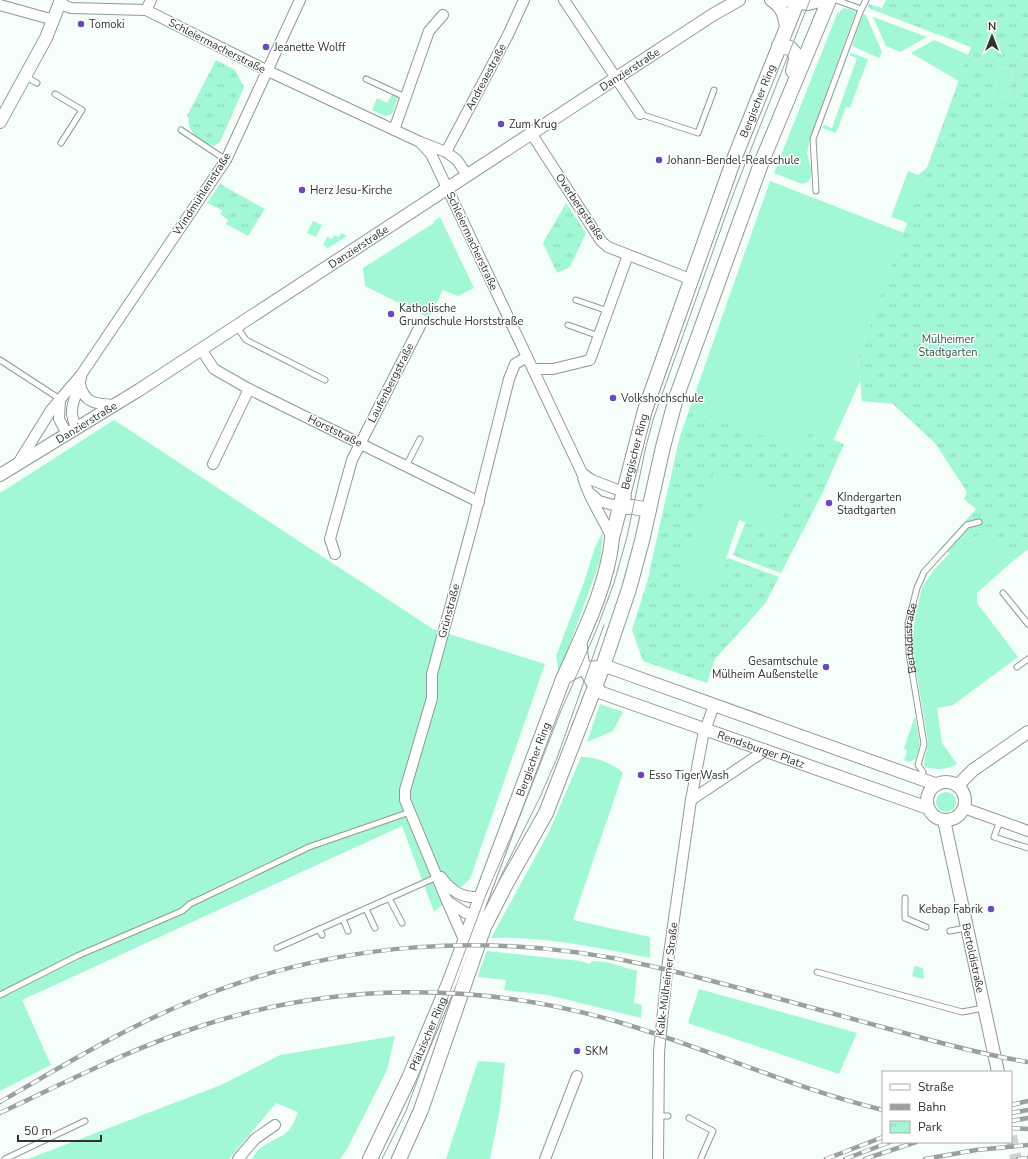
<svg xmlns="http://www.w3.org/2000/svg" width="1028" height="1159" font-family="'Nunito Sans',sans-serif">
<defs>
<pattern id="park-tufts" width="24" height="20" patternUnits="userSpaceOnUse"><rect width="24" height="20" fill="#a2f7d5"/><path d="M3 7l-1-3M5 7V3M7 7l1-3M15 17l-1-3M17 17v-4M19 17l1-3" fill="none" stroke="#8cd4b7"/></pattern>
</defs>
<rect width="100%" height="100%" fill="#f5fefa"/>
<g fill="#a2f7d5">
<polygon points="844,8 856,11 810,138 807,153 812,172 809,181 802,184 774,173 837,14"/>
<polygon points="863,14 866,15 882,52 879,58 852,46"/>
<polygon points="873,17 927,37 900,52 886,46"/>
<polygon points="934,40 971,56 917,226 891,217 908,171 918,175 927,168 959,81 911,53"/>
<polygon points="851,53 868,59 850,108 846,107 836,133 822,128 824,125 832,128 857,58 849,55"/>
<polygon points="1000,67 1014,70 1007,99 993,95"/>
<polygon points="392,95 398,97 392,114 385,116 372,110 377,98 387,103"/>
<polygon points="770,181 904,233 858,358 860,381 828,452 768,566 735,554 746,523 739,520 726,559 764,573 741,615 651,577 649,573 680,436"/>
<polygon points="440,217 474,288 458,296 443,290 429,318 365,286 363,268 434,223 433,222"/>
<polygon points="313,221 322,225 316,237 307,233"/>
<polygon points="341,233 347,236 328,248 323,245 327,237 332,239 334,235 339,237"/>
<polygon points="114,420 433,629 545,664 470,879 434,912 402,826 22,1000 51,1065 0,1091 0,493"/>
<polygon points="603,532 600,561 559,674 556,656 584,582 595,547"/>
<path d="M 979,535 L 1014,560 L 977,593 L 977,603 L 1018,657 L 953,705 L 937,708 L 942,743 L 957,764 C 947,770 936,770 925,767 L 924,764 L 928,742 L 913,651 L 914,623 L 922,587 L 934,570 L 950,553 Z"/>
<polygon points="600,704 623,712 613,731 587,742"/>
<polygon points="915,716 920,745 916,758 910,762 904,760 907,751 904,748"/>
<path d="M 581,757 C 595,757 613,763 623,773 L 573,920 L 650,937 L 650,958 C 598,948 544,936 491,938 L 549,832 Z"/>
<circle cx="946" cy="802" r="10"/>
<polygon points="487,951 580,961 590,964 592,961 606,962 637,971 634,1003 642,1005 641,1018 548,995 504,990 506,980 478,977 479,972"/>
<polygon points="699,989 857,1033 839,1074 688,1023"/>
<path d="M 395,1036 L 387,1070 L 347,1149 L 340,1159 L 252,1159 C 255,1155 258,1149 262,1147 C 282,1134 289,1138 298,1112 L 276,1103 L 229,1159 L 28,1159 L 221,1085 L 280,1055 Z"/>
<polygon points="478,1061 505,1063 500,1109 490,1159 446,1159"/>
</g>
<g fill="url(#park-tufts)" fill-rule="evenodd">
<path d="M 886,0 L 1028,0 L 1028,551 L 1027,550 L 1014,560 L 979,535 L 950,553 L 939,550 L 976,509 L 964,499 L 967,492 L 935,443 L 893,404 L 862,401 L 858,358 L 971,47 L 868,8 L 869,4 L 882,8 ZM 1000,67 L 1014,70 L 1007,99 L 993,95 Z"/>
<path d="M 216,60 L 235,70 L 244,87 L 220,142 L 214,146 C 202,143 186,132 189,118 L 187,116 Z"/>
<polygon points="220,184 265,209 248,236 226,224 228,220 220,214 222,210 207,203"/>
<polygon points="566,203 586,233 570,267 557,273 543,243"/>
<polygon points="690,408 803,450 810,431 844,444 822,494 781,573 733,555 745,523 776,533 791,494 715,470 677,579 715,592 728,558 779,577 765,604 715,659 707,683 643,661 632,630 652,566"/>
<polygon points="915,966 923,968 924,979 912,976"/>
</g>
<g fill="none" stroke-linecap="round" stroke-linejoin="round">
<polyline stroke="#cdd5d2" stroke-width="12" stroke-dasharray="12 6" stroke-linecap="butt" points="1011,1136 1016,1159"/>
<g stroke="#909994" stroke-width="7">
<g id="service">
<polyline points="836,0 861,9"/>
<polyline points="26,77 37,83"/>
<polyline points="366,79 405,97"/>
<polyline points="55,94 82,110 61,143"/>
<polyline points="640,114 698,133 714,90"/>
<polyline points="181,130 226,160"/>
<polyline points="816,191 813,139 860,12 866,0"/>
<polyline points="576,300 608,311"/>
<polyline points="568,325 599,336"/>
<polyline points="237,327 246,340 325,380"/>
<polyline points="0,360 60,399"/>
<polyline points="406,466 420,439"/>
<polyline points="1003,593 1028,624"/>
<polyline points="1017,667 1028,659"/>
<path id="s1" d="M 921,778 L 923,772 L 918,765 L 924,744 L 909,653 L 908,623 L 917,588 L 924,572 L 967,525 L 979,522"/>
<polyline points="1000,821 994,837 1028,848"/>
<polyline points="389,898 402,923"/>
<polyline points="905,898 905,918 926,927"/>
<polyline points="366,909 375,928"/>
<polyline points="343,919 348,931"/>
<polyline points="319,929 322,935"/>
<polyline points="950,931 966,928"/>
<polyline points="277,948 437,877"/>
<polyline points="817,972 962,1012 984,1008"/>
<polyline points="0,995 77,956 182,911 190,904 309,847 410,812"/>
<polyline points="658,1116 668,1116"/>
<polyline points="689,1118 713,1131 701,1158"/>
<polyline points="5,1159 85,1121"/>
</g>
</g>
<g stroke="#909994" stroke-width="12">
<g id="minor">
<polyline points="564,0 640,114"/>
<polyline points="60,4 71,8 146,10 268,71 420,142 446,152 457,160 467,175"/>
<polyline points="0,5 54,20"/>
<polyline points="146,10 151,0"/>
<polyline points="394,130 429,31 443,15"/>
<polyline points="531,133 601,241 608,247 690,279"/>
<path d="M 420,142 L 431,154 L 582,473 C 587,496 602,516 612,538"/>
<polyline points="446,152 508,35 524,0"/>
<polyline points="201,349 214,369 249,389 479,502"/>
<polyline points="533,369 553,369 590,360 628,255"/>
<path d="M 80,384 C 84,404 97,404 115,405"/>
<polyline points="60,399 59,419 67,434"/>
<path d="M 77,428 C 65,408 78,397 81,377"/>
<polyline points="213,464 249,389"/>
<polyline points="17,465 51,410 81,375 226,160 300,0"/>
<polyline points="582,473 592,480 623,492 626,497"/>
<polyline points="591,494 599,501 620,507"/>
<polyline points="335,554 330,539 352,460 420,326"/>
<polyline points="691,800 766,750"/>
<polyline points="964,808 1028,831"/>
<path d="M 441,877 C 451,891 464,900 481,896"/>
<polyline points="447,901 465,942"/>
<polyline points="481,916 466,913 447,901 405,800 405,790 432,698 432,674 473,523 509,379 515,364 527,357"/>
<polyline points="238,1159 255,1139 275,1125"/>
<polyline points="545,1159 577,1076"/>
<polyline points="658,1159 659,1052 668,961 691,800 703,736 714,705"/>
</g>
</g>
<g stroke="#909994" stroke-width="14">
<g id="tertiary">
<path d="M 771,0 C 782,7 784,14 786,27"/>
<polyline points="784,0 808,4 824,0"/>
<polyline points="0,122 46,38 61,0"/>
<path id="s2" d="M 0,475 L 139,390 L 714,14 L 739,0"/>
<path id="s3" d="M 581,641 C 580,662 586,679 602,693 L 928,808"/>
<path d="M 563,679 C 577,669 594,665 611,668 L 935,784"/>
<circle cx="946" cy="801" r="19"/>
<polyline points="958,785 973,770 1028,732"/>
<path id="s4" d="M 944,820 L 998,1072"/>
</g>
</g>
<g stroke="#909994" stroke-width="16">
<g id="secondary">
<polyline points="779,46 790,48 797,56 793,71"/>
<polyline points="620,507 633,507 649,510"/>
<path id="s5" d="M 370,1159 L 409,1078 L 450,981 L 563,679 C 582,636 608,585 612,538 L 645,410 L 734,159 L 798,0"/>
<polyline points="399,1159 421,1110 484,927 507,882 546,813 603,666 629,589 642,541 663,447 676,398 762,161 829,0"/>
</g>
</g>
<use href="#service" stroke="#fff" stroke-width="5"/>
<use href="#minor" stroke="#fff" stroke-width="10"/>
<use href="#tertiary" stroke="#fff" stroke-width="12"/>
<use href="#secondary" stroke="#fff" stroke-width="14"/>
<g stroke="#9aa09d" stroke-width="1">
<polyline points="499,880 540,797 557,758 604,625"/>
<polyline points="382,1159 406,1111 485,897 519,818 560,713 596,631 614,583 627,537 646,446 654,417 734,192 810,0"/>
</g>
<g stroke="#9aa09d" stroke-width="4.5">
<g id="rail">
<path d="M 0,1102 C 61,1067 121,1030 186,1003 C 333,940 496,930 651,966 C 734,985 815,1009 897,1031 C 940,1043 984,1055 1028,1062"/>
<polyline points="1011,1105 1028,1101"/>
<path d="M 0,1113 C 64,1083 128,1050 195,1028 C 331,982 477,981 615,1021 C 705,1047 791,1088 883,1110"/>
<polyline points="1011,1113 1028,1110"/>
<polyline points="1011,1121 1028,1118"/>
<polyline points="1011,1128 1028,1129"/>
<polyline points="826,1159 883,1137"/>
<polyline points="845,1159 890,1142"/>
<polyline points="865,1159 916,1142"/>
<polyline points="925,1159 976,1150 1028,1145"/>
<polyline points="1018,1159 1028,1158"/>
</g>
</g>
<use href="#rail" stroke="#fff" stroke-width="3" stroke-dasharray="9" stroke-linecap="butt"/>
</g>
<g fill="#6e46be" stroke="#fff" stroke-width="1.5">
<circle cx="81" cy="24" r="4"/>
<circle cx="266" cy="47" r="4"/>
<circle cx="501" cy="124" r="4"/>
<circle cx="659" cy="160" r="4"/>
<circle cx="302" cy="190" r="4"/>
<circle cx="391" cy="314" r="4"/>
<circle cx="613" cy="398" r="4"/>
<circle cx="829" cy="503" r="4"/>
<circle cx="826" cy="667" r="4"/>
<circle cx="641" cy="775" r="4"/>
<circle cx="991" cy="909" r="4"/>
<circle cx="577" cy="1051" r="4"/>
</g>
<g text-anchor="middle" dominant-baseline="central" stroke-width="3" stroke-linejoin="round" paint-order="stroke">
<g font-size="11" fill="#2e3230" stroke="#fff" text-anchor="start">
<text x="89" y="24">Tomoki</text>
<text x="274" y="47">Jeanette Wolff</text>
<text x="509" y="124">Zum Krug</text>
<text x="667" y="160">Johann-Bendel-Realschule</text>
<text x="310" y="190">Herz Jesu-Kirche</text>
<text x="399" y="308">Katholische<tspan x="399" dy="13">Grundschule Horststraße</tspan></text>
<text x="621" y="398">Volkshochschule</text>
<text x="837" y="497">KIndergarten<tspan x="837" dy="13">Stadtgarten</tspan></text>
<text x="818" y="661" text-anchor="end">Gesamtschule<tspan x="818" dy="13">Mülheim Außenstelle</tspan></text>
<text x="649" y="775">Esso TigerWash</text>
<text x="983" y="909" text-anchor="end">Kebap Fabrik</text>
<text x="585" y="1051">SKM</text>
</g>
<g font-size="11" fill="#2e3230" stroke="#fff">
<text transform="translate(217 46) rotate(27)">Schleiermacherstraße</text>
<text stroke="none"><textPath href="#s2" startOffset="749">Danzierstraße</textPath></text>
<text transform="translate(486 77) rotate(-62)">Andreaestraße</text>
<text stroke="none"><textPath href="#s5" startOffset="1129">Bergischer Ring</textPath></text>
<text transform="translate(202 194) rotate(-57)">Windmühlenstraße</text>
<text transform="translate(580 207) rotate(56)">Overbergstraße</text>
<text transform="translate(472 241) rotate(65)">Schleiermacherstraße</text>
<text stroke="none"><textPath href="#s2" startOffset="425">Danzierstraße</textPath></text>
<text transform="translate(391 383) rotate(-63)">Laufenbergstraße</text>
<text stroke="none"><textPath href="#s2" startOffset="101">Danzierstraße</textPath></text>
<text transform="translate(335 431) rotate(26)">Horststraße</text>
<text stroke="none"><textPath href="#s5" startOffset="757">Bergischer Ring</textPath></text>
<text transform="translate(449 611) rotate(-75)">Grünstraße</text>
<text stroke="none"><textPath href="#s1" startOffset="144">Bertoldistraße</textPath></text>
<text stroke="none"><textPath href="#s3" startOffset="227">Rendsburger Platz</textPath></text>
<text stroke="none"><textPath href="#s5" startOffset="432">Bergischer Ring</textPath></text>
<text stroke="none"><textPath href="#s4" startOffset="141">Bertoldistraße</textPath></text>
<text transform="translate(667 979) rotate(-83)">Kalk-Mülheimer Straße</text>
<text stroke="none"><textPath href="#s5" startOffset="138">Pfälzischer Ring</textPath></text>
</g>
<g font-size="11" fill="#2a5b49" stroke="#fff">
<text x="948" y="339">Mülheimer<tspan x="948" dy="13">Stadtgarten</tspan></text>
</g>
</g>
<rect x="882" y="1071" width="130" height="72" fill="#ffffff" stroke="#abadac"/>
<rect x="890" y="1084" width="20" height="6" fill="#ffffff" stroke="#abadac"/>
<text x="918" y="1091" font-size="12" fill="#2e3230">Straße</text>
<rect x="890" y="1104" width="20" height="6" fill="#9aa09d" stroke="#abadac"/>
<text x="918" y="1111" font-size="12" fill="#2e3230">Bahn</text>
<rect x="890" y="1121" width="20" height="12" fill="url(#park-tufts)" stroke="#abadac"/>
<text x="918" y="1131" font-size="12" fill="#2e3230">Park</text>
<g transform="translate(992 36)" stroke="#ffffff" stroke-width="3" paint-order="stroke">
<path d="M0-3L7 15L0 10L-7 15Z" fill="#2e3230"/>
<text y="-6" font-size="11" font-weight="bold" text-anchor="middle" fill="#2e3230">N</text>
</g>
<path d="M18 1135v6h83v-6" fill="none" stroke="#2e3230" stroke-width="2"/>
<text x="24" y="1135" font-size="12" fill="#2e3230" stroke="#ffffff" stroke-width="3" paint-order="stroke">50 m</text>
</svg>
